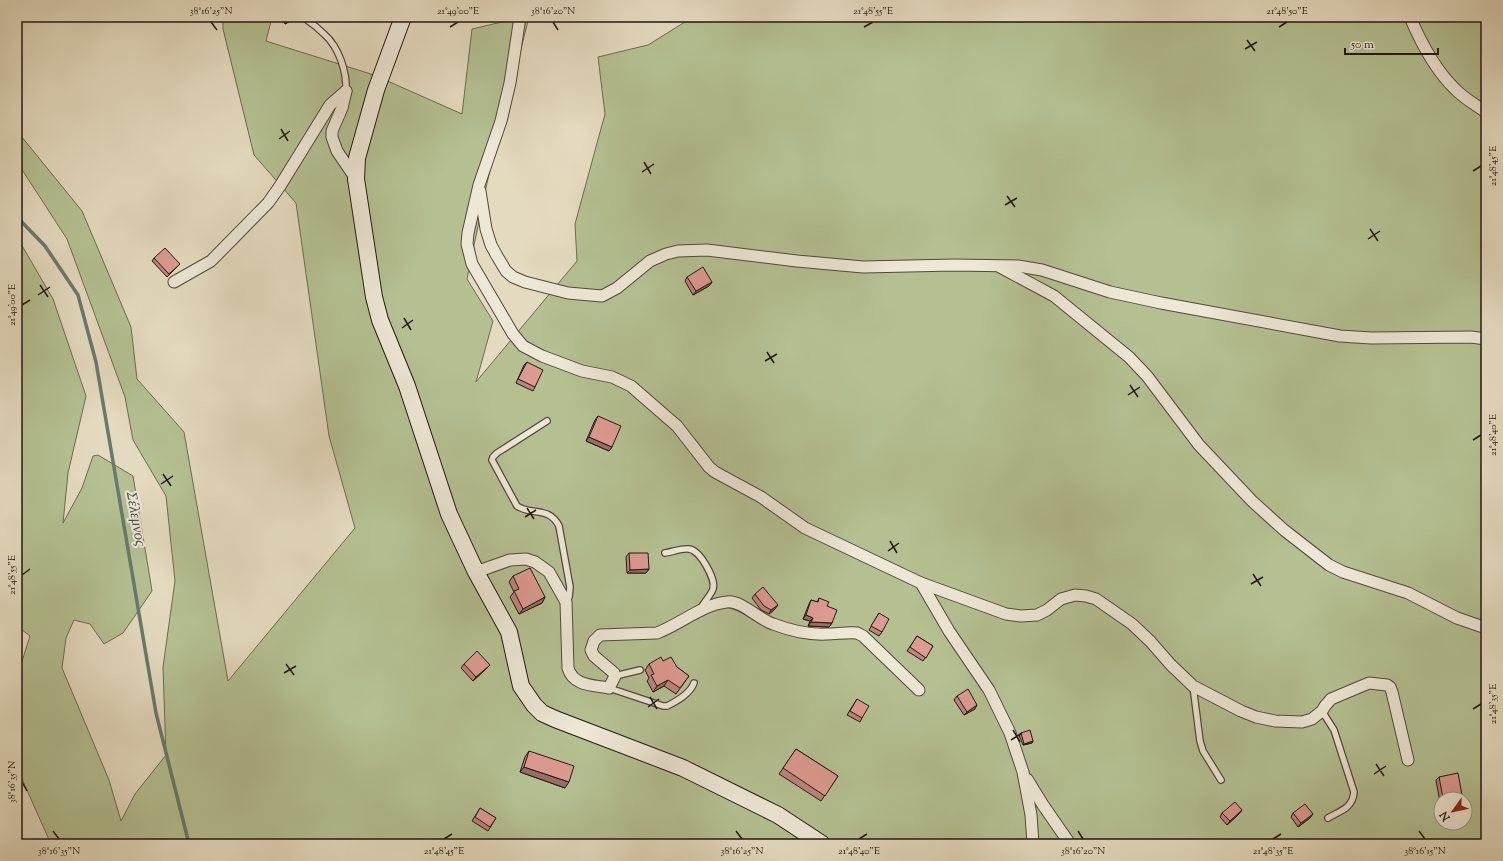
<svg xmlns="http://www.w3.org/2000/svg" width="1503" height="861" font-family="'Sorts Mill Goudy',serif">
<rect width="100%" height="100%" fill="#e4dabf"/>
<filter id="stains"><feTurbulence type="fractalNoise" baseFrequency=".005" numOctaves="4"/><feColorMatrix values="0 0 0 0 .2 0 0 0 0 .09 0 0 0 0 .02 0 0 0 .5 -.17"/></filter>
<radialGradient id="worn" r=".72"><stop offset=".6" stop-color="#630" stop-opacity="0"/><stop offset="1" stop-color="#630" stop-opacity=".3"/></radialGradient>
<g fill="#b4c092" stroke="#6a6c50" fill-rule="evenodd">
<path d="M 223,17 L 272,17 L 266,41 L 374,75 L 462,114 L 472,29 L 523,17 L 529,17 L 487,183 L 467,279 L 493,321 L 476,382 L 577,261 L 575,224 L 605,114 L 598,57 L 648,45 L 693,17 L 1486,17 L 1486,844 L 51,844 L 18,770 L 17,765 L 17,677 L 30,636 L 17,626 L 17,237 L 53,299 L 86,396 L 68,473 L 63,523 L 82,488 L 93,456 L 98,455 L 133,476 L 152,591 L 123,633 L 104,644 L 90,624 L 74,620 L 66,638 L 62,668 L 109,780 L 121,821 L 135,794 L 166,755 L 163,667 L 175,581 L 166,496 L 133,440 L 125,397 L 67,239 L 17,162 L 17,131 L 82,211 L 131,327 L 137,379 L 184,432 L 228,681 L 355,528 L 329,436 L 296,203 L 254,155 L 223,29 ZM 1441,799 L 1465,799 L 1465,823 L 1441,823 Z"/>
<polygon points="633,17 671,17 671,22"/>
</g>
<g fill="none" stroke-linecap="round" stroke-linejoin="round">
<polyline stroke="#677a6e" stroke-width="3.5" points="17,217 45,246 78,295 96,362 156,713 189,844"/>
<g stroke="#52483b" stroke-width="8">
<g id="lane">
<path d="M 307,20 C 313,24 319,29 324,34 C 339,47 347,72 346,91"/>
<path d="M 547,421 L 497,453 L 493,457 L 492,460 L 517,506 C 532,516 549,506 559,526 L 570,587 L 569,597 L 566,602"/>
<path d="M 665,553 C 672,552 682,548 689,549 C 700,550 716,579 713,589 C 711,595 704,602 701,608"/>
<polyline points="615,676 640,670"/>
<polyline points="1193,686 1200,741 1203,751 1221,780"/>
<path d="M 609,688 L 663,706 L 667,706 C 677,701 690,694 694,683"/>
<path d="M 1322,711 L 1334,730 L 1354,792 C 1353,808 1340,811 1328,818"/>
</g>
</g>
<g stroke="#52483b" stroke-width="13">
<g id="street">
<polyline points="520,17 510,83 501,121 479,185 468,233 467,244 472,264 513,334 523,346 542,356 582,371 612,377 631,386 677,426 709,467 715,472 761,497 805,528 921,583 949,631 989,690 1010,733 1023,772 1031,815 1033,844"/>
<path d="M 1410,17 C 1421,43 1435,70 1456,90 C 1465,99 1476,105 1486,112"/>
<polyline points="346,91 342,108 332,131 332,137 337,151 356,179"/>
<polyline points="480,191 486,229 491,245 497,256 506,271 513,277 525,282 568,293 602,296 617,288 650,261 666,254 678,251 707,250 797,261 863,267 954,265 1018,266 1042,270 1110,292 1161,303 1340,336 1371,338 1471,337 1486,339"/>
<polyline points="1000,267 1054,296 1129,357 1147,376 1199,445 1252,501 1284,530 1329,565 1343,572 1408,593 1457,618 1486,628"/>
<polyline points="174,282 211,261 268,203 280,186 330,105 346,91"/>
<path d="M 476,572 L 510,560 L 526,559 L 535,562 L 549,572 L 566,602 L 568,668 C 573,686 593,685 609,688 L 615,676 L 614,673 L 594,656 L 591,650 L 594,641 L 600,635 L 657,633 C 679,625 703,604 727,602 C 741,600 758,619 773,624 C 789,630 810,635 827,634 C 837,634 847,632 857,633 L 863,636 L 919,690"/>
<polyline points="921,583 1006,614 1021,616 1037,615 1047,610 1061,599 1075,595 1086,596 1096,599 1132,624 1150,641 1171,665 1193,686 1241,711 1256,717 1275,721 1302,722 1312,719 1322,711 1325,706 1331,699 1369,683 1387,685 1390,687 1392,692 1408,760"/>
<polyline points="1027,779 1043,805 1070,844"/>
</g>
</g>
<g stroke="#21180f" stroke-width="18">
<polyline id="secondary" points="403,17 376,90 357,158 356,179 374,297 380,320 407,386 449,514 476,572 509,632 521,686 534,705 542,713 555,719 683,768 778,815 822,844"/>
</g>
<use href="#lane" stroke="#ede7d5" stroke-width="5.5"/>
<use href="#street" stroke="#ede7d5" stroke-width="11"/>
<use href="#secondary" stroke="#ede7d5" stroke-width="16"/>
</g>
<g fill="#bd847c" stroke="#21180f">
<polygon points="281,17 295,17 294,19 285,24"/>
<polygon points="154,258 180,264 167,277 152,261"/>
<polygon points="687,277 712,282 709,286 693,295 685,281"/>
<polygon points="527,362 535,387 533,391 516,383 524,365"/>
<polygon points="598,416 612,447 609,451 586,441 595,420"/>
<polygon points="629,553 649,569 646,573 627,573 626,557"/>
<polygon points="513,576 545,597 542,603 519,614 510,597 514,592 509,582"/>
<polygon points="755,594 775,609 769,614 761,610 752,598"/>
<polygon points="819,598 827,606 832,623 829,627 808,626 810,621 803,619 809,604 811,600 817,602"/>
<polygon points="879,613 882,632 879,636 869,630"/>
<polygon points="917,636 933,646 923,661 907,651"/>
<polygon points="663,661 677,667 689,676 676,694 664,686 653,692 647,681 649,678 645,670 649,664"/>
<polygon points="464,664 490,665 487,668 473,681 461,668"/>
<polygon points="957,696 975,709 964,715 954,700"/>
<polygon points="857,699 862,718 860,722 847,715"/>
<polygon points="1021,733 1033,741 1032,743 1023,745 1019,735"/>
<polygon points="796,749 838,776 821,801 779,774"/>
<polygon points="529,751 565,788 520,772 525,757"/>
<polygon points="1439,777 1462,795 1460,798 1456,799 1441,799 1441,802 1440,802 1436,780"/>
<polygon points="480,808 496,818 488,831 472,821"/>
<polygon points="1242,810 1239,814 1227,825 1220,817 1222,813"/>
<polygon points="1293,813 1310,818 1298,827 1291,817"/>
</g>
<g fill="#9a6c65" stroke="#21180f">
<polygon points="293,17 295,17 294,19 285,24 288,20"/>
<polygon points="712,282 709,286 693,295 696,291"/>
<polygon points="589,437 612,447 609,451 586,441"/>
<polygon points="649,569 646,573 627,573 630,570"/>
<polygon points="545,597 542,603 519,614 523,609"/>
<polygon points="778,605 775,609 769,614 771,610"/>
<polygon points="806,615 813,618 810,621 803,619"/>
<polygon points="811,622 832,623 829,627 808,626"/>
<polygon points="490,665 487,668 473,681 476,677"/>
<polygon points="668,680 664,686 653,692 657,686"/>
<polygon points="977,705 975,709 964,715 967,712"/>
<polygon points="1033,741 1032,743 1023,745 1024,744"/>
<polygon points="524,767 569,782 565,788 520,772"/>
<polygon points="1462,795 1460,798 1456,799 1442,799 1443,798"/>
<polygon points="1242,810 1239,814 1227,825 1230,821"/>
<polygon points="1313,814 1310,818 1298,827 1301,823"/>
</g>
<g fill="#dc9a90" stroke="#21180f">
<polygon points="286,17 293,17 288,20"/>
<polygon points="165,248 180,264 169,274 154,258"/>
<polygon points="703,267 712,282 696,291 687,277"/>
<polygon points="527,362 543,370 535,387 518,379"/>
<polygon points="598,416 621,426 612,447 589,437"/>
<polygon points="629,553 648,553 649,569 630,570"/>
<polygon points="530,568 545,597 523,609 514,591 519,589 513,576"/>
<polygon points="763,587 778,605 771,610 764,606 755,594"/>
<polygon points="819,598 829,602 827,606 837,610 832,623 811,622 813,618 806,615 811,600 818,602"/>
<polygon points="879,613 889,619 882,632 871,626"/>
<polygon points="917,636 933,646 926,658 910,647"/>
<polygon points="477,651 490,665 476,677 464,664"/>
<polygon points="661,657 663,661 671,657 677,667 689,676 680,688 668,680 657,686 651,675 654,674 649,664"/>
<polygon points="968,689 977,705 967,712 957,696"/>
<polygon points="857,699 869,706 862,718 850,711"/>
<polygon points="1030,730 1033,741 1024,744 1021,733"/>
<polygon points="796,749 838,776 825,796 783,768"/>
<polygon points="529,751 574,766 569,782 524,767"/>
<polygon points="1458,773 1462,795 1443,798 1439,777"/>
<polygon points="1235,802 1242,810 1230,821 1222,813"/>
<polygon points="1305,804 1313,814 1301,823 1293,813"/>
<polygon points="480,808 496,818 490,827 475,817"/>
</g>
<path fill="none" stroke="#21180f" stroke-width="1.5" d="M 211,22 L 217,30M 553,22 L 558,30M 450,27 L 458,22M 864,27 L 873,22M 1279,27 L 1287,22M 1247,40 L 1255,51M 1245,49 L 1257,42M 281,129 L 288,141M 279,139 L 290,131M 644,162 L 651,174M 1473,171 L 1481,166M 642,172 L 654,164M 1007,196 L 1015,207M 1005,205 L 1017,198M 1370,229 L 1378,241M 1368,239 L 1380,231M 40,285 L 48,297M 38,295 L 50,287M 22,305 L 30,300M 404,318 L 411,330M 402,328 L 413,320M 767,352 L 774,363M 765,361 L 777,354M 1130,385 L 1138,397M 1128,395 L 1140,387M 1473,440 L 1481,435M 163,474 L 171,486M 161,484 L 173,476M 527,508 L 534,519M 525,517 L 536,510M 890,541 L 897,553M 888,551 L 899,543M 1253,574 L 1261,586M 22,575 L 30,569M 1251,584 L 1263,577M 286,664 L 294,675M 284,673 L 296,666M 650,697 L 657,709M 648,707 L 659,699M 1473,709 L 1481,704M 1013,730 L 1020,742M 1011,740 L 1022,733M 1376,764 L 1384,776M 1374,774 L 1386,766M 22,782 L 27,791M 53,831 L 59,839M 736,831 L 742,839M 1078,831 L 1083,839M 1419,831 L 1425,839M 444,839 L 452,834M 859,839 L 867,834M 1273,839 L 1281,834"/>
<g text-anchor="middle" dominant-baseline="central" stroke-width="4" stroke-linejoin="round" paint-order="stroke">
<g font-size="15" font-style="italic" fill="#4a5147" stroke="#ede7d5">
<text transform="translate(135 519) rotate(80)">Σέλεμνος</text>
</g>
</g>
<rect width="1503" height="861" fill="none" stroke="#e4dabf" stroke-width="44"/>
<g transform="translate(1453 811) rotate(237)"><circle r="19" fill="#ede7d5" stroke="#9b9486"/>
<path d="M0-3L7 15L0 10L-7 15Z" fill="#8f2418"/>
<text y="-6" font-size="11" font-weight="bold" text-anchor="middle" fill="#21180f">N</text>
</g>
<path d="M1345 48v6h93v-6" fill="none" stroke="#21180f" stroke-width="2"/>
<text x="1351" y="48" font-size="12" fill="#21180f" stroke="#ede7d5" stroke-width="3" paint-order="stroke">50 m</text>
<rect x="22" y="22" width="1459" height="817" fill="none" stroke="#21180f" stroke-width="1.5"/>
<g font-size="10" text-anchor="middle" fill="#21180f">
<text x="211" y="14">38°16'25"N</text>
<text x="458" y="14">21°49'00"E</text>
<text x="553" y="14">38°16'20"N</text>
<text x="873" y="14">21°48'55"E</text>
<text x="1287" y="14">21°48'50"E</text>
<text transform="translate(1492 166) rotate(-90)" y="4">21°48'45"E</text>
<text transform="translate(11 305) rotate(-90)" y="4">21°49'00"E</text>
<text transform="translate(1492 435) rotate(-90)" y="4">21°48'40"E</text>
<text transform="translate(11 575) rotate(-90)" y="4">21°48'55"E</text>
<text transform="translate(1492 704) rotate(-90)" y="4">21°48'35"E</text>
<text transform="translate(11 782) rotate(-90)" y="4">38°16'35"N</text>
<text x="59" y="854">38°16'35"N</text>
<text x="444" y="854">21°48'45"E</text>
<text x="742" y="854">38°16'25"N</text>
<text x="859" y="854">21°48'40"E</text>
<text x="1083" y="854">38°16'20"N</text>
<text x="1273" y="854">21°48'35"E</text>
<text x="1425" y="854">38°16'15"N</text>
</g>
<rect width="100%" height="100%" filter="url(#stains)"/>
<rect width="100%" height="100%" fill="url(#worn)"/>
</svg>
